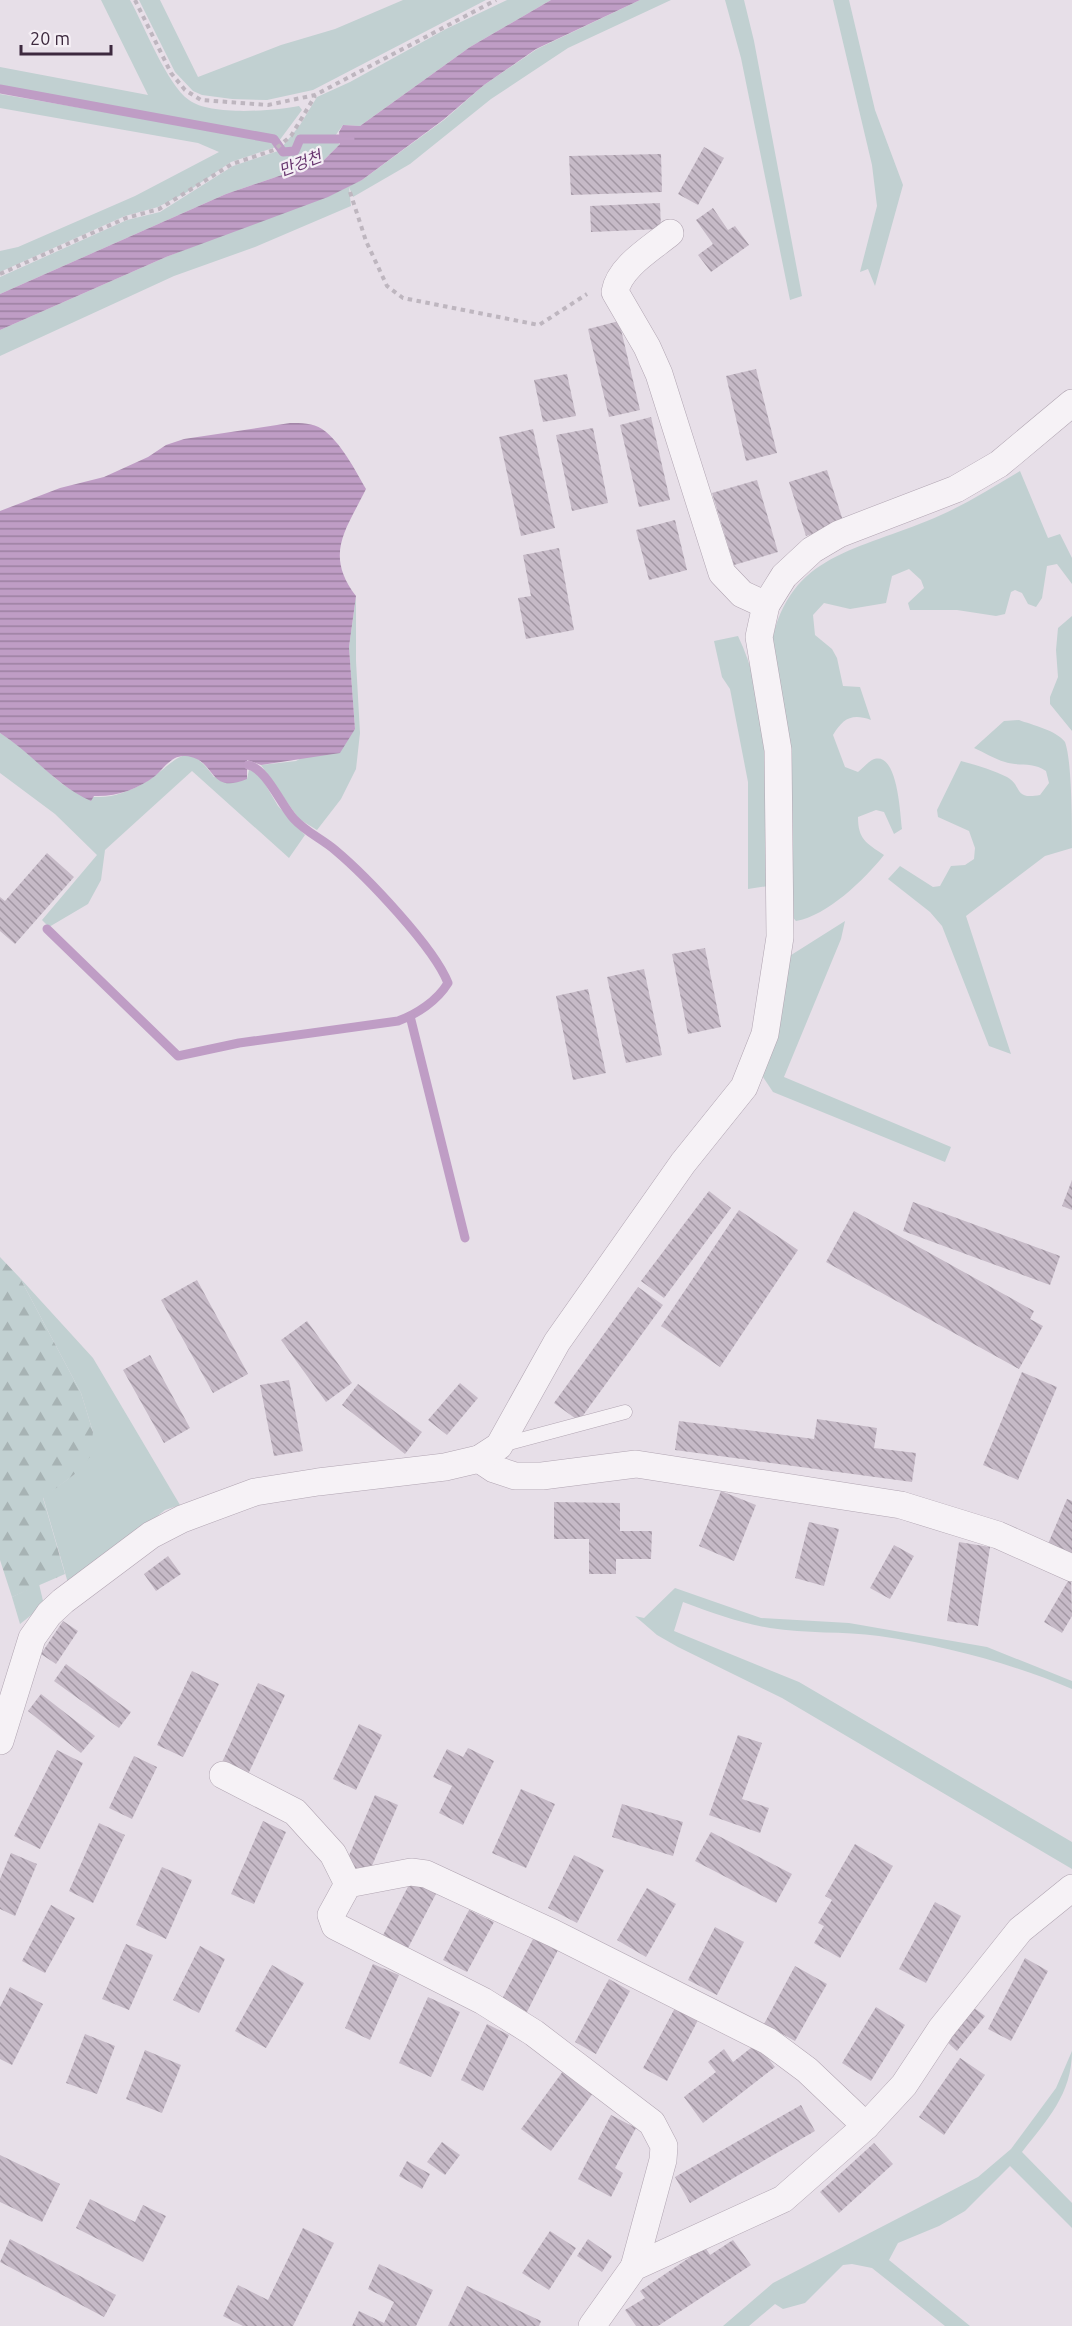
<svg xmlns="http://www.w3.org/2000/svg" width="1072" height="2326" font-family="Ubuntu,'Noto Sans KR',sans-serif">
<defs>
<pattern id="forest-firs" width="22" height="20" patternUnits="userSpaceOnUse" patternTransform="scale(1.5)"><rect width="22" height="20" fill="#c1d0d1"/><path d="M5 1l3.5 6h-7zM16 11l3.5 6h-7z" fill="#a7b3b4"/></pattern>
<pattern id="water-rules" width="6" height="5" patternUnits="userSpaceOnUse" patternTransform="scale(1.5)"><rect width="6" height="5" fill="#bf9dc5"/><path d="M0 2.5h6" fill="none" stroke="#9c80a1"/></pattern>
<pattern id="building-back-hatch" width="6" height="6" patternUnits="userSpaceOnUse" patternTransform="scale(1.5)"><rect width="6" height="6" fill="#c6bac7"/><path d="M-1 5l2 2M0 0l6 6M5-1l2 2" fill="none" stroke="#a297a3"/></pattern>
</defs>
<rect width="100%" height="100%" fill="#e7dfe8"/>
<g fill="#c1d0d1">
<path d="M 101,0 L 130,0 C 144,25 167,85 189,100 C 210,116 273,111 299,106 L 302,110 L 279,141 L 275,137 L 0,86 L 0,67 L 148,95 Z"/>
<polygon points="139,0 160,0 198,77 281,45 335,29 403,0 486,0 313,90 267,100 232,99 202,95 193,91 175,72"/>
<polygon points="507,0 551,0 470,47 360,126 343,125 335,136 301,136 294,149 284,149 282,147 300,125 317,97 350,82 446,29"/>
<polygon points="640,0 671,0 568,48 491,99 410,164 353,197 349,187 351,206 255,247 174,276 0,356 0,330 166,257 362,180 444,120 484,85 537,49"/>
<polygon points="725,0 744,0 754,41 802,296 790,300 741,58"/>
<polygon points="833,0 849,0 875,110 903,185 875,286 868,269 860,272 877,206 872,165"/>
<polygon points="0,94 273,141 276,147 231,162 187,192 158,207 125,216 0,272 0,251 18,247 135,196 219,152 198,143 0,108"/>
<polygon points="302,141 334,141 340,144 323,161 226,194 0,294 0,277 127,220 160,212 233,166 278,151 296,152"/>
<path d="M 1020,471 L 1048,538 L 1060,534 L 1072,558 L 1072,584 L 1057,564 L 1047,566 L 1042,598 L 1036,607 L 1028,604 L 1022,593 L 1015,590 L 1011,592 L 1005,614 L 996,616 L 957,610 L 910,610 L 908,603 L 924,588 L 921,580 L 909,569 L 892,576 L 886,603 L 850,609 L 824,603 L 813,615 L 815,635 L 832,649 L 837,658 L 843,686 L 860,687 L 871,720 C 851,713 843,719 833,735 L 845,767 L 858,772 C 862,769 868,762 872,760 C 898,748 900,815 902,829 L 894,834 L 884,812 L 876,810 L 858,817 C 858,839 866,843 884,855 C 865,879 827,916 796,921 L 785,909 L 770,652 C 785,556 852,552 927,521 C 960,508 990,489 1020,471 Z"/>
<polygon points="356,596 356,661 360,733 356,769 341,799 317,830 299,819 261,765 296,761 355,729 349,647"/>
<polygon points="1072,616 1072,731 1050,704 1050,697 1058,677 1056,650 1058,628"/>
<path d="M 738,636 C 775,714 767,802 768,886 L 748,889 L 748,782 L 730,689 L 722,677 L 714,641 Z"/>
<path d="M 1019,720 C 1032,725 1056,730 1065,742 C 1072,761 1072,824 1072,848 L 1045,856 L 966,916 L 1011,1054 L 989,1046 L 942,926 L 930,912 L 888,879 L 900,866 L 933,887 L 940,886 L 951,866 L 965,865 L 974,859 L 975,848 L 969,831 L 938,817 L 937,810 L 961,761 C 976,765 993,770 1007,777 C 1023,786 1013,800 1040,795 L 1049,783 L 1046,771 C 1032,761 1020,767 1005,762 C 994,759 984,752 974,748 L 1004,721 Z"/>
<path d="M 0,733 C 13,742 26,750 37,761 C 59,782 77,802 111,796 C 125,793 141,786 153,777 C 180,757 187,740 214,777 L 247,779 L 249,770 L 258,772 L 278,806 L 305,835 L 289,858 L 192,771 L 105,850 L 101,880 L 88,904 L 49,927 L 42,920 L 97,855 L 55,814 L 0,773 Z"/>
<polygon points="845,921 841,939 784,1077 951,1147 945,1162 773,1092 761,1074 788,957"/>
<polygon points="20,1278 93,1358 180,1505 165,1510 88,1571 68,1583 43,1497 75,1474 93,1432 81,1393"/>
<polygon points="39,1584 44,1605 20,1624 12,1597"/>
<path d="M 675,1588 L 761,1618 L 849,1623 L 987,1647 L 1072,1681 L 1072,1689 C 1010,1663 946,1646 879,1636 C 843,1631 806,1634 770,1628 C 740,1623 712,1613 683,1602 L 674,1631 L 799,1682 L 1072,1842 L 1072,1869 L 782,1698 L 678,1647 L 657,1635 L 635,1616 L 644,1618 Z"/>
<path d="M 1072,2051 C 1072,2094 1047,2120 1022,2152 L 1072,2203 L 1072,2228 L 1010,2166 L 965,2211 L 939,2226 L 898,2243 L 889,2260 L 970,2326 L 945,2326 L 872,2268 L 852,2264 L 843,2265 L 805,2303 L 783,2309 L 775,2304 L 749,2326 L 723,2326 L 773,2283 L 978,2177 L 1011,2149 L 1056,2088 Z"/>
</g>
<polygon fill="url(#forest-firs)" points="0,1257 20,1278 81,1393 93,1432 90,1457 75,1474 43,1498 65,1574 12,1597 0,1560"/>
<g fill="url(#water-rules)">
<polygon points="551,0 640,0 536,49 484,85 443,120 362,180 328,197 166,257 0,330 0,294 226,194 323,161 340,144 339,132 343,125 360,126 470,47"/>
<path d="M 290,423 C 301,423 313,423 322,429 C 341,442 355,470 366,489 C 346,530 324,554 356,596 L 349,647 L 355,729 L 340,753 L 261,765 L 247,760 L 247,779 C 207,796 217,758 185,756 C 172,755 164,768 155,776 C 138,789 116,797 94,796 L 91,801 C 55,785 33,754 0,733 L 0,511 L 60,488 L 104,477 L 148,457 L 166,445 L 184,439 Z"/>
</g>
<g fill="none" stroke-linecap="round" stroke-linejoin="round">
<g stroke="#bf9dc5" stroke-width="9">
<polyline points="0,89 274,139 283,152 295,151 300,139 350,139"/>
<path d="M 47,929 L 178,1056 L 239,1043 L 398,1021 C 417,1014 437,1001 448,983 C 434,947 366,876 335,850 C 322,839 306,832 294,819 C 281,805 266,768 248,765"/>
<polyline points="410,1016 465,1238"/>
</g>
</g>
<g fill="url(#building-back-hatch)">
<polygon points="704,147 724,158 698,205 678,194"/>
<polygon points="661,154 662,192 571,195 569,156"/>
<polygon points="660,203 661,229 591,232 590,206"/>
<polygon points="713,208 728,230 735,226 749,245 711,272 698,255 713,244 696,220"/>
<polygon points="619,321 640,410 609,417 588,329"/>
<polygon points="756,369 777,453 746,461 726,376"/>
<polygon points="567,374 576,416 543,422 534,380"/>
<polygon points="651,417 670,500 639,507 620,425"/>
<polygon points="593,428 608,503 572,511 556,435"/>
<polygon points="533,429 555,528 521,536 499,437"/>
<polygon points="827,470 844,524 806,536 789,482"/>
<polygon points="757,480 778,552 734,565 712,493"/>
<polygon points="675,520 687,570 649,580 636,530"/>
<polygon points="559,548 574,630 526,639 518,598 531,596 523,555"/>
<polygon points="47,853 74,877 15,944 0,931 0,897 5,901"/>
<polygon points="705,948 721,1027 688,1034 672,954"/>
<polygon points="644,969 662,1055 626,1063 607,977"/>
<polygon points="588,989 606,1073 573,1080 556,996"/>
<polygon points="1072,1180 1072,1210 1062,1206"/>
<polygon points="709,1191 731,1208 664,1298 641,1281"/>
<polygon points="913,1202 1060,1256 1050,1285 903,1231"/>
<polygon points="739,1210 798,1250 720,1367 661,1326"/>
<polygon points="854,1211 1034,1311 1030,1319 1043,1326 1019,1369 826,1262"/>
<polygon points="197,1280 248,1374 213,1393 161,1300"/>
<polygon points="638,1287 663,1305 579,1421 554,1403"/>
<polygon points="307,1321 352,1383 326,1402 281,1340"/>
<polygon points="150,1355 190,1428 164,1443 123,1370"/>
<polygon points="1022,1372 1057,1387 1018,1480 983,1465"/>
<polygon points="289,1380 303,1451 274,1456 260,1385"/>
<polygon points="460,1383 478,1398 447,1435 428,1420"/>
<polygon points="358,1384 422,1432 405,1454 342,1405"/>
<polygon points="817,1419 877,1428 874,1448 916,1453 912,1482 675,1450 679,1421 814,1439"/>
<polygon points="721,1491 756,1505 734,1561 699,1546"/>
<polygon points="1067,1499 1072,1501 1072,1554 1048,1544"/>
<polygon points="554,1502 620,1503 620,1531 652,1531 651,1559 616,1559 616,1574 589,1574 589,1539 554,1539"/>
<polygon points="809,1522 839,1529 824,1586 795,1578"/>
<polygon points="959,1542 990,1547 978,1626 947,1621"/>
<polygon points="894,1545 914,1556 890,1599 870,1588"/>
<polygon points="168,1556 181,1574 156,1591 144,1574"/>
<polygon points="1071,1576 1072,1616 1062,1633 1044,1622"/>
<polygon points="63,1621 78,1631 56,1664 41,1654"/>
<polygon points="66,1664 131,1712 119,1728 54,1681"/>
<polygon points="192,1671 219,1684 183,1757 157,1745"/>
<polygon points="258,1683 285,1695 244,1783 218,1771"/>
<polygon points="41,1694 95,1736 81,1753 28,1711"/>
<polygon points="359,1724 382,1735 356,1790 333,1779"/>
<polygon points="738,1735 762,1743 742,1799 769,1808 760,1833 709,1815"/>
<polygon points="468,1748 494,1761 463,1825 439,1813 452,1786 433,1777 447,1749 463,1757"/>
<polygon points="57,1750 83,1763 40,1849 14,1836"/>
<polygon points="134,1756 157,1767 132,1819 109,1808"/>
<polygon points="521,1789 555,1804 526,1868 492,1853"/>
<polygon points="375,1795 398,1805 368,1875 345,1865"/>
<polygon points="622,1804 683,1822 673,1856 612,1837"/>
<polygon points="263,1821 286,1832 254,1904 231,1894"/>
<polygon points="99,1823 125,1835 93,1903 69,1891"/>
<polygon points="711,1832 792,1874 776,1903 695,1861"/>
<polygon points="855,1844 893,1866 840,1958 814,1943 824,1926 818,1923 832,1900 825,1896"/>
<polygon points="11,1853 37,1864 15,1916 0,1909 0,1879"/>
<polygon points="574,1855 604,1870 577,1923 548,1908"/>
<polygon points="162,1867 192,1880 166,1939 136,1925"/>
<polygon points="413,1877 438,1890 406,1952 381,1939"/>
<polygon points="647,1888 676,1904 646,1957 617,1940"/>
<polygon points="935,1902 961,1916 926,1983 899,1969"/>
<polygon points="51,1905 75,1918 45,1973 22,1961"/>
<polygon points="469,1910 494,1922 467,1972 443,1960"/>
<polygon points="715,1927 744,1942 717,1995 688,1980"/>
<polygon points="534,1937 558,1950 527,2012 502,1999"/>
<polygon points="126,1944 153,1955 129,2010 102,1999"/>
<polygon points="200,1946 225,1959 199,2013 173,2000"/>
<polygon points="1025,1958 1048,1971 1011,2041 988,2029"/>
<polygon points="373,1964 399,1975 370,2040 345,2028"/>
<polygon points="272,1965 304,1983 266,2048 235,2031"/>
<polygon points="795,1966 827,1984 795,2041 764,2024"/>
<polygon points="609,1979 630,1991 596,2054 575,2042"/>
<polygon points="10,1987 43,2004 12,2065 0,2059 0,2007"/>
<polygon points="428,1997 460,2012 431,2077 399,2063"/>
<polygon points="876,2007 905,2025 871,2081 842,2063"/>
<polygon points="675,2008 698,2020 667,2081 643,2068"/>
<polygon points="974,2008 985,2016 957,2051 947,2042"/>
<polygon points="487,2024 509,2035 483,2091 461,2080"/>
<polygon points="85,2034 115,2046 97,2094 66,2083"/>
<polygon points="756,2044 775,2067 703,2123 684,2097 716,2072 708,2062 724,2049 733,2062"/>
<polygon points="145,2050 181,2065 162,2113 126,2099"/>
<polygon points="960,2058 985,2075 944,2135 919,2117"/>
<polygon points="566,2067 596,2089 551,2151 521,2129"/>
<polygon points="801,2105 815,2131 690,2203 675,2177"/>
<polygon points="611,2115 636,2128 615,2168 623,2173 611,2197 578,2179"/>
<polygon points="442,2142 460,2155 445,2175 427,2162"/>
<polygon points="874,2143 893,2164 839,2213 820,2192"/>
<polygon points="0,2155 60,2184 42,2222 0,2202"/>
<polygon points="407,2161 430,2174 422,2189 399,2176"/>
<polygon points="90,2199 135,2222 143,2205 166,2216 143,2262 76,2228"/>
<polygon points="303,2228 334,2243 293,2326 243,2326 223,2316 238,2285 268,2300"/>
<polygon points="550,2231 576,2248 549,2290 522,2273"/>
<polygon points="10,2239 116,2295 104,2317 0,2262"/>
<polygon points="588,2239 612,2256 602,2272 577,2256"/>
<polygon points="733,2240 751,2265 658,2326 636,2326 625,2310 645,2298 640,2291 705,2247 710,2255"/>
<polygon points="379,2264 433,2290 416,2326 352,2326 359,2311 384,2323 394,2302 368,2289"/>
<polygon points="467,2286 541,2321 539,2326 448,2326"/>
</g>
<g fill="none" stroke-linecap="round" stroke-linejoin="round">
<g stroke="#b1a5b2" stroke-width="15">
<polyline id="service" points="501,1445 625,1412"/>
</g>
<g stroke="#b1a5b2" stroke-width="28">
<g id="minor">
<path d="M 670,233 C 652,248 619,267 615,292 L 647,347 L 659,374 L 722,573 L 742,594 L 766,605"/>
<polyline points="479,1459 494,1469 515,1476 542,1476 636,1464 901,1505 998,1535 1072,1568"/>
<polyline points="0,1741 32,1638 49,1614 63,1601 151,1535 182,1519 255,1492 318,1482 445,1467 479,1459 499,1446 557,1342 683,1163 744,1087 765,1034 780,937 778,750 759,637 766,605 784,576 812,550 839,534 956,489 999,464 1072,403"/>
<polyline points="223,1775 295,1812 333,1854 348,1884"/>
<polyline points="634,2267 663,2160 664,2146 652,2123 534,2033 483,2001 335,1926 331,1915 348,1884 411,1872 426,1874 553,1933 768,2041 807,2070 866,2126"/>
<polyline points="592,2326 634,2267 783,2199 866,2126 904,2085 941,2029 1020,1930 1072,1888"/>
</g>
</g>
<g stroke="#beb6bf" stroke-width="4" stroke-dasharray="4.5 4.5" stroke-linecap="butt">
<polyline points="135,0 171,73 185,90 201,100 268,105 315,95 496,0"/>
<polyline points="350,192 366,241 387,286 403,298 539,325 587,294"/>
<polyline points="0,274 126,218 159,209 232,164 274,150 291,136 315,96"/>
</g>
<use href="#service" stroke="#f6f2f6" stroke-width="14"/>
<use href="#minor" stroke="#f6f2f6" stroke-width="27"/>
</g>
<g text-anchor="middle" dominant-baseline="central" stroke-width="4.5" stroke-linejoin="round" paint-order="stroke">
<g font-size="16" font-style="italic" fill="#68366f" stroke="#f5eff5">
<text transform="translate(300 163) rotate(-21)">만겅천</text>
</g>
</g>
<path d="M21 45v9h90v-9" fill="none" stroke="#3d293e" stroke-width="3"/>
<text x="30" y="45" font-size="18" fill="#3d293e" stroke="#f5eff5" stroke-width="4.5" paint-order="stroke">20 m</text>
</svg>
